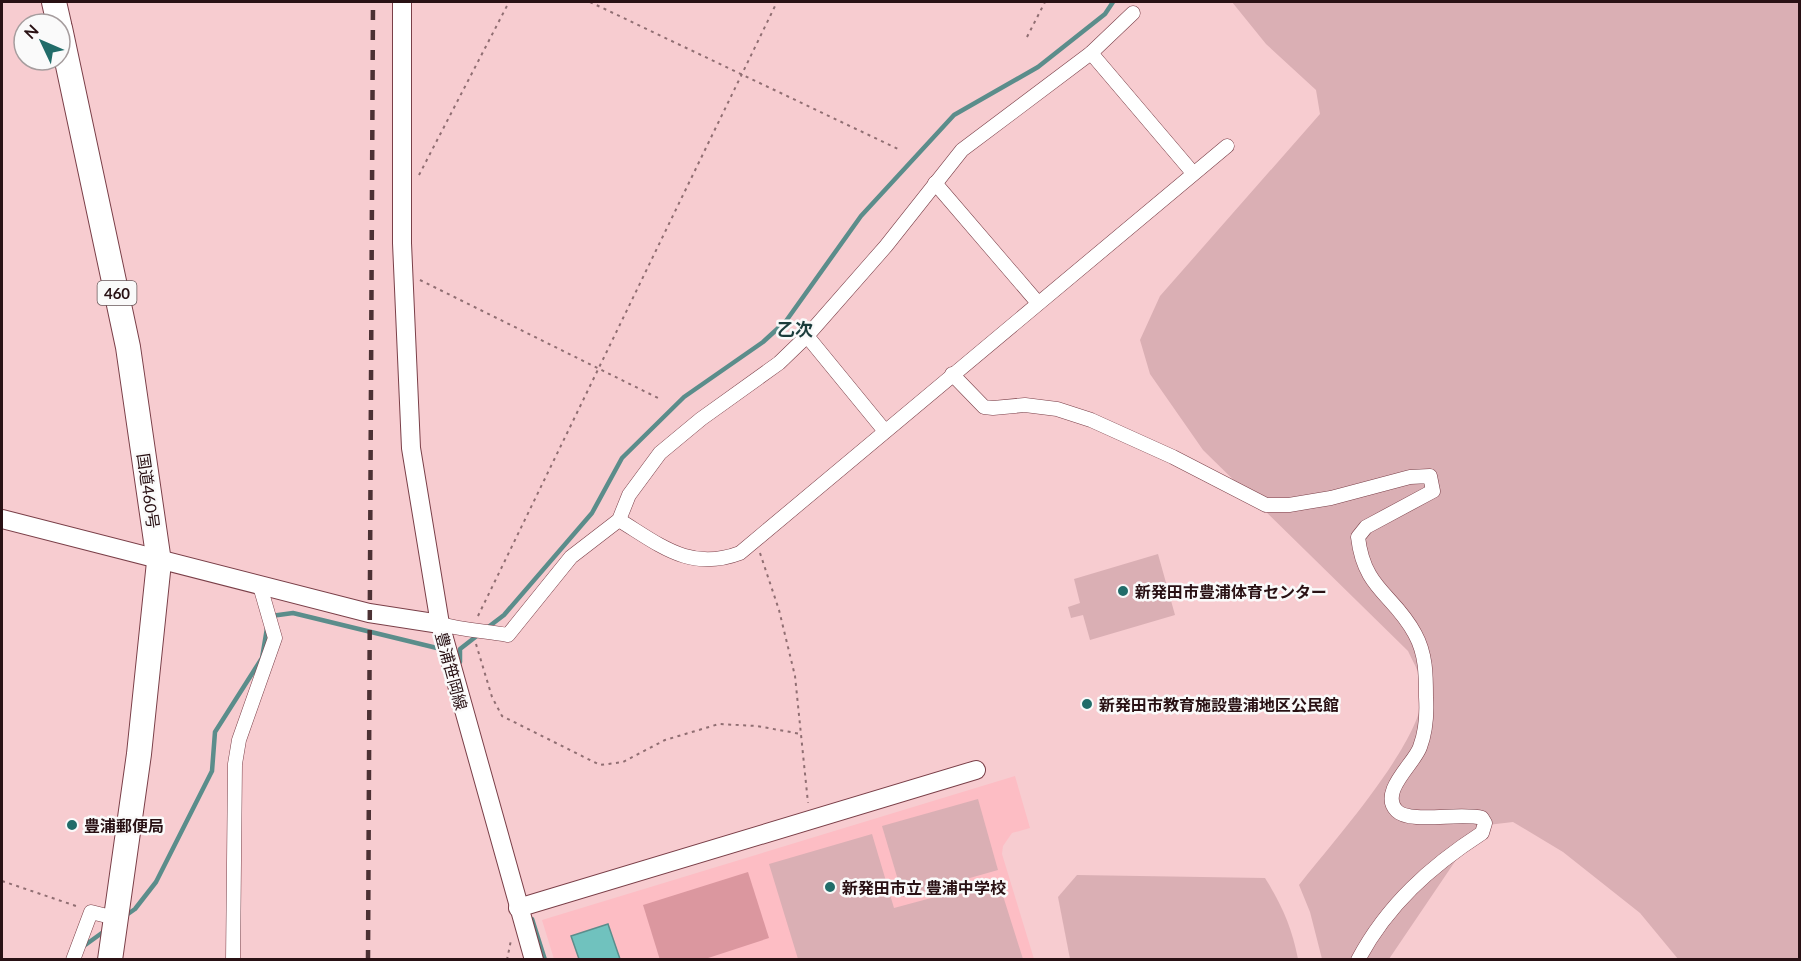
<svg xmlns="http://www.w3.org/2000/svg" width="1801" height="961" font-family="Lato,'Noto Sans JP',sans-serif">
<rect width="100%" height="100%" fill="#f7ccd0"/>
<polygon fill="#fdbdc4" points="1015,776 1030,828 1012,833 1003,846 1002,854 1034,959 554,959 542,920"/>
<g fill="#daafb4">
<path d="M 1232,2 L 1799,2 L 1799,959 L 1678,959 L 1640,913 L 1563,852 L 1513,822 L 1479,826 L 1389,959 L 1322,959 L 1310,912 L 1299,885 C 1332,843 1420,745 1423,694 C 1424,680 1414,664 1408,651 L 1203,450 L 1150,374 L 1140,340 L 1160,296 L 1320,114 L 1316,90 L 1266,44 Z"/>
<polygon points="1158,554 1175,615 1090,640 1083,615 1071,618 1068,607 1080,603 1074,579"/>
<polygon points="978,799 998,870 903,897 882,826"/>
<polygon points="872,834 894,908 998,880 1023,959 798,959 769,864"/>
<path d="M 1077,875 L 1265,878 C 1282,905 1292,928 1298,959 L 1070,959 L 1058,897 Z"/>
</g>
<polygon fill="#70c2be" stroke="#5b8d8b" stroke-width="1.5" points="608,924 620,959 579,959 571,936"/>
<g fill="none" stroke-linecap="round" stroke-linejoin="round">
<g stroke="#5b8d8b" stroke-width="4.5">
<polyline points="271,616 293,613 441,649"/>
<polyline points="487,628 504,615 592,513 622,458 684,397 763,342 786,321 861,216 954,115 1038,67 1105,14 1113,2"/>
<polyline points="460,662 460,649 478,635"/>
<polyline points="125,916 135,909 156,882 212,771 215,732 262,658 267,628"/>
<polyline points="532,919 545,960"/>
<polyline points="81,948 106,930"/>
</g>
</g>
<polygon fill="#db979f" points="748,872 769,938 702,960 660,960 643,905"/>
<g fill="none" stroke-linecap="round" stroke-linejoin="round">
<g stroke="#7a3f48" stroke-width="15">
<g id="street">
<polyline points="1091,53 1193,173"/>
<polyline points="935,183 1038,303"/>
<polyline points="807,336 884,430"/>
<path d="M 952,374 L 984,407 L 993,408 L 1025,405 L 1057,409 L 1091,420 L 1173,457 L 1266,505 L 1289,505 L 1331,498 L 1410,477 L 1430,476 L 1433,491 L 1366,527 L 1358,537 C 1364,590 1394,594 1415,634 C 1426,654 1426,675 1426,697 C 1427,713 1426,731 1420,747 C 1415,763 1378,792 1397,811 C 1410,824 1462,812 1482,818 L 1485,823 L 1482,833 C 1431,866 1387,905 1358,960"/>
<path d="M 619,520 C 660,545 690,572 740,553 L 1227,146"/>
<path d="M 440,624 C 463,630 485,631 508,635 L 571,557 L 619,520 L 629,495 L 660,453 L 701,419 L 779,363 L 807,336 L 886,246 L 962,150 L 1091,53 L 1133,13"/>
<polyline points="73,960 91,912 115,918"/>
<polyline points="233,960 235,764 239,740 275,638 260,586"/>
</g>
</g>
<g stroke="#7a3f48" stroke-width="20">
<g id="secondary">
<polyline points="402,2 402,243 411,448 440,624"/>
<polyline points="2,519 369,613 440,624 534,960"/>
<polyline points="518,908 976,770"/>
</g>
</g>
<g stroke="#7a3f48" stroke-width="26">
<g id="highway">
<polyline points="54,2 59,24"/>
<polyline points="60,28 128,347 159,562 139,754 110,960"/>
</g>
</g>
<g stroke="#906e72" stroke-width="2" stroke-dasharray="3 4.5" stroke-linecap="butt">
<polyline points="590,2 898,149"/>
<polyline points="1027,37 1045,2"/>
<polyline points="419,175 509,2"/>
<polyline points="420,280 658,398"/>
<polyline points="760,553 779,610 795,676 808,803"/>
<polyline points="478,616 777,2"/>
<polyline points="476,644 492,697 502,716 600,765 623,762 665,740 719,724 757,726 801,734"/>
<polyline points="2,881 79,907"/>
<polyline points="507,960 511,940"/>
</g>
<use href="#street" stroke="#fff" stroke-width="14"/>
<use href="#secondary" stroke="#fff" stroke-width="18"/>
<use href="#highway" stroke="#fff" stroke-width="24"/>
<polyline stroke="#4c3134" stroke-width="4.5" stroke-dasharray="10 10" stroke-linecap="butt" points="368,960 373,2"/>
</g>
<g fill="#216c69" stroke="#fafafa" stroke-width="2">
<circle cx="1123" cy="591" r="6"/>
<circle cx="1087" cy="704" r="6"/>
<circle cx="72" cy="825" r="6"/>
<circle cx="830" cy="887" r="6"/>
</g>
<g text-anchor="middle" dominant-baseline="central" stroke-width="5" stroke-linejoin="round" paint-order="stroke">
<rect fill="#fafafa" stroke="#685759" stroke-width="1.5" x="97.5" y="281" width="39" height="24" rx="4.5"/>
<g font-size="15" font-weight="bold" fill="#291114">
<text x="117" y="293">460</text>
</g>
<g font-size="16" fill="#291114" stroke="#fafafa">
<text transform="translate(149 491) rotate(82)">国道460号</text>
<text transform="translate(452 671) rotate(75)">豊浦笹岡線</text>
</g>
<g font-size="16" font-weight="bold" fill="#291114" stroke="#fafafa" text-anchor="start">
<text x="1135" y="591">新発田市豊浦体育センター</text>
<text x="1099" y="704">新発田市教育施設豊浦地区公民館</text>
<text x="84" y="825">豊浦郵便局</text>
<text x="842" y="887">新発田市立 豊浦中学校</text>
</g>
<g font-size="18" font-weight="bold" fill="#1a3c3b" stroke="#fafafa">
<text x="795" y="329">乙次</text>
</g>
</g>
<rect width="1801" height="961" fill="none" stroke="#291114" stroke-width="6"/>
<g transform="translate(42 42) rotate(314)"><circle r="28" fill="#fafafa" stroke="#a69d9e" stroke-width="1.5"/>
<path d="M0-4.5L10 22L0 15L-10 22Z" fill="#216c69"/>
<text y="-9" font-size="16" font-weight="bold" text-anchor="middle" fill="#291114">N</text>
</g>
</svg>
